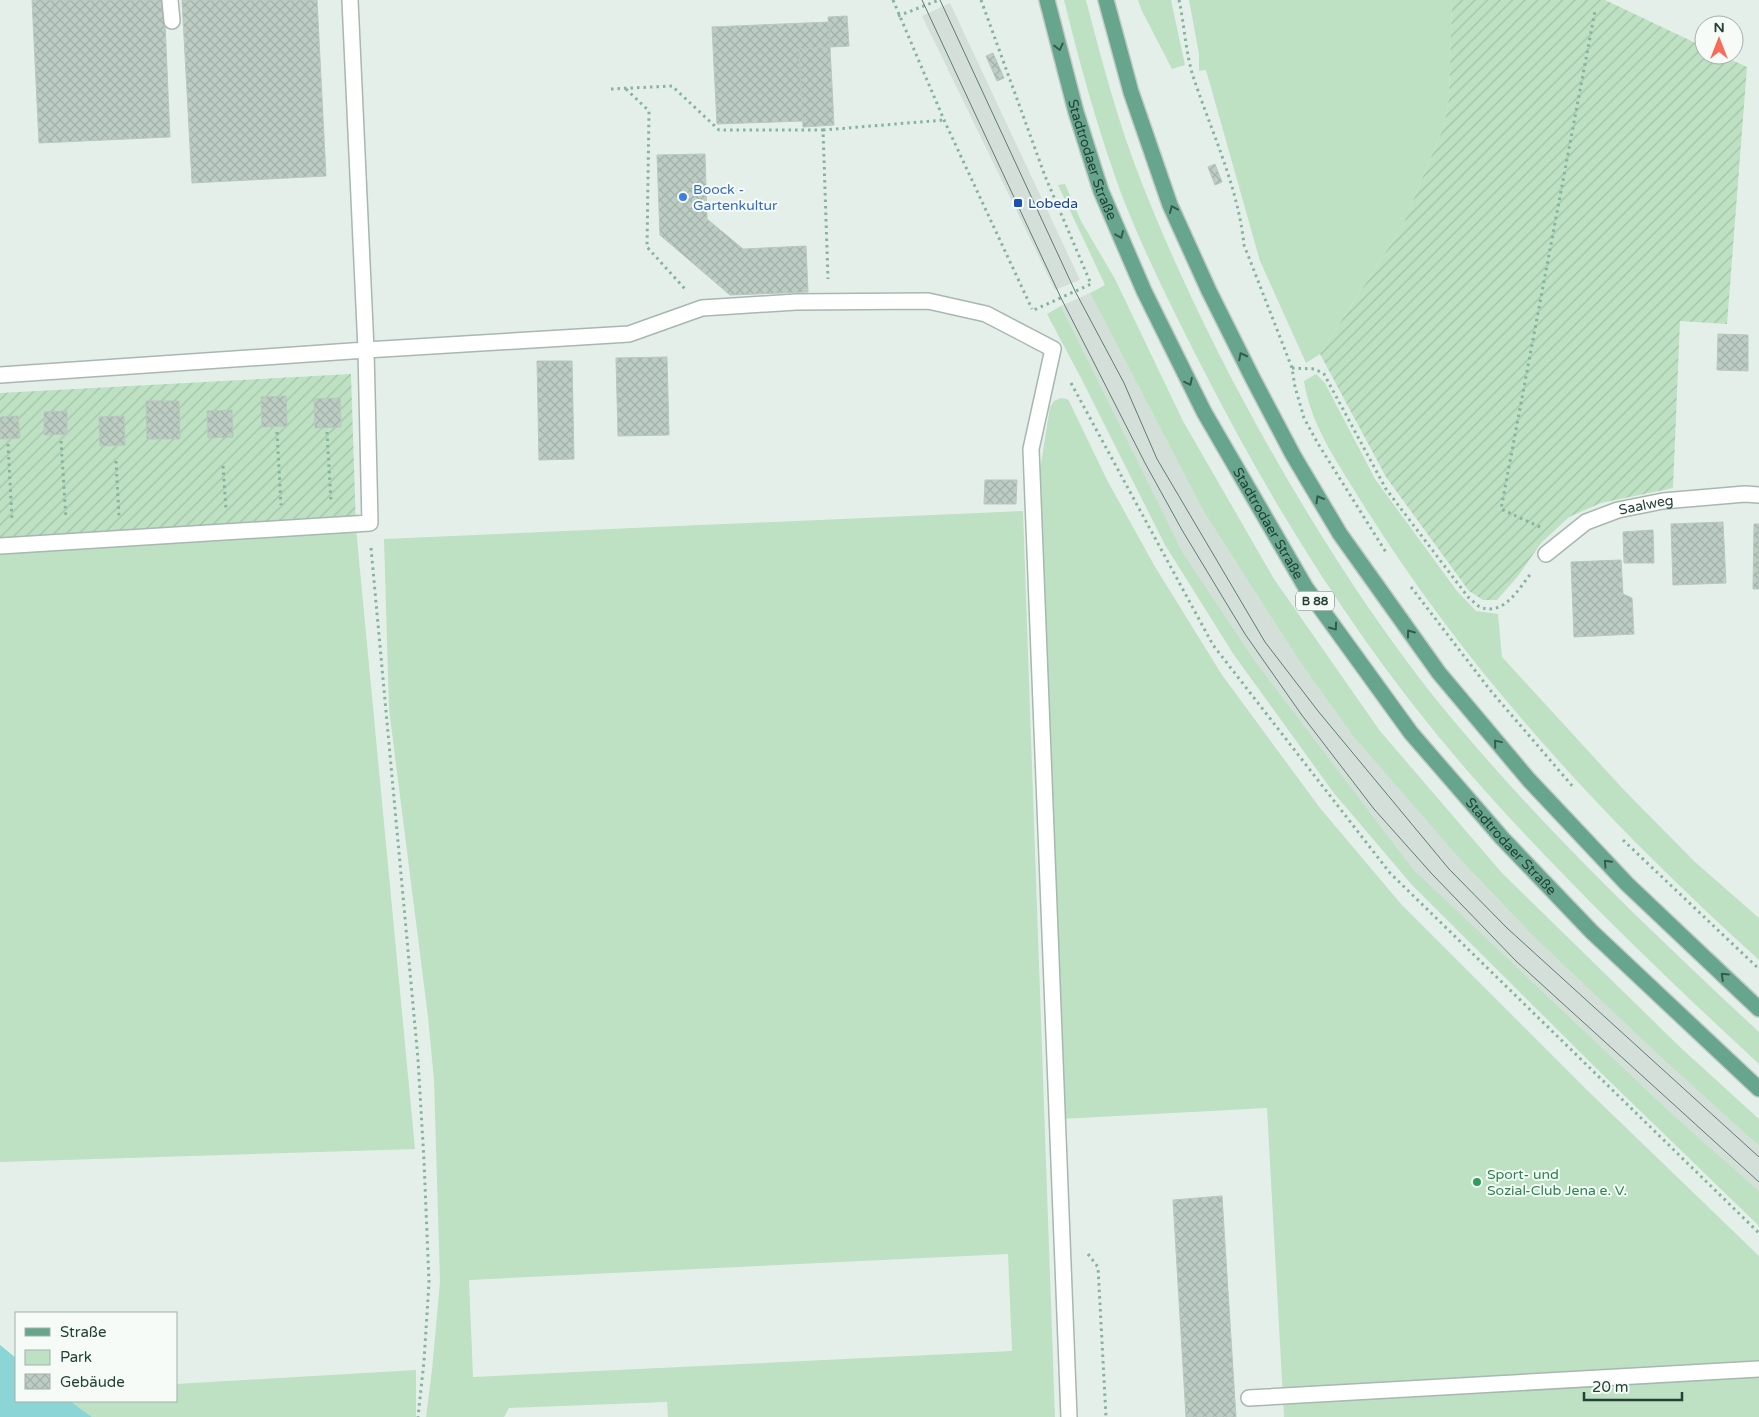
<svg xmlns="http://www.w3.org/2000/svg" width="1759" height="1417" font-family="'Varela Round',sans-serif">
<defs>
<pattern id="garden-furrows" width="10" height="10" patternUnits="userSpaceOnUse" patternTransform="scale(1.25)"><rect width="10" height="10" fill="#bde1c2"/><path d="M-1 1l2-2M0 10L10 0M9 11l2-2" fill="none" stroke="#a2c2a7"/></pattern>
<pattern id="building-cross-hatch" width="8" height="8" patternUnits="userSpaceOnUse" patternTransform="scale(1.25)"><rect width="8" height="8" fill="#bdcdc4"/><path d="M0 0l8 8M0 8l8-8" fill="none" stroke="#a2b1a9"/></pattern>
</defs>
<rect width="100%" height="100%" fill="#e5efe9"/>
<g fill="#d3dfd8">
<polygon points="950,3 1080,280 1055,290 922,16"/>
<polygon points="1090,293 1204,512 1298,659 1353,736 1458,857 1534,937 1665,1061 1759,1146 1759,1191 1670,1112 1413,869 1255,661 1183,553 1061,306"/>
</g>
<g fill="#bde1c2" fill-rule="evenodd">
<path d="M 1064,0 L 1086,0 C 1102,62 1119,126 1143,186 C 1188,299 1244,408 1307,512 C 1346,576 1388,639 1435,698 C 1533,819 1645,926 1759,1032 L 1759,1064 C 1662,974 1567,883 1479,784 C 1368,659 1279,518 1203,369 C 1174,312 1144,253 1121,193 C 1098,130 1080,65 1064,0 Z"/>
<polygon points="1138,0 1171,0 1185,65 1172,69 1141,9"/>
<polygon points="1189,0 1452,0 1449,98 1444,126 1402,227 1320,354 1306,363 1260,261 1206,70 1199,71 1199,54"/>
<polygon points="1065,184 1081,221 1115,279 1183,421 1274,579 1380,731 1502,873 1681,1048 1759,1119 1759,1146 1665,1061 1534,937 1458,857 1353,736 1298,659 1204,512 1090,293 1105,285 1058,185"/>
<polygon points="1061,306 1183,553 1255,661 1413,869 1670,1112 1759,1191 1759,1226 1600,1072 1412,885 1333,792 1234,655 1165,545 1081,378 1047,314"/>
<path d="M 1316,374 L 1325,383 L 1375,479 L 1457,591 L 1476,611 L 1498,614 L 1502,657 L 1624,790 L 1695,862 L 1759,918 L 1759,960 C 1611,826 1473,679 1366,509 C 1342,469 1311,428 1304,381 Z"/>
<polygon points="1061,398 1067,399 1069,401 1107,480 1154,565 1222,675 1320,808 1401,904 1587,1090 1759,1256 1759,1417 1284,1417 1267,1108 1060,1119 1039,510 1040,470 1050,407 1054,401"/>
<path d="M 1023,511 L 1055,1417 L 668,1417 L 667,1402 L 509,1408 L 504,1417 L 426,1417 L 432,1370 L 440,1282 L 434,1080 L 428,1017 L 389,709 L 384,539 ZM 1008,1254 L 1012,1351 L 473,1377 L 469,1280 Z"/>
<polygon points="356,528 415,1149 0,1162 0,550"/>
<polygon points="416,1370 416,1417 92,1417 70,1401 176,1401 176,1384"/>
</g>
<g fill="url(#garden-furrows)">
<polygon points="1452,0 1605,0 1704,47 1704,55 1721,55 1747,67 1727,324 1680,321 1673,488 1601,503 1569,517 1541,543 1518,576 1497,600 1483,600 1469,591 1386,477 1320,354 1402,227 1444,126 1449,98"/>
<polygon points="351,374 356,528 0,550 0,393"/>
</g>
<polygon fill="#8bd5d6" points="0,1345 16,1358 16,1401 70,1401 92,1417 0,1417"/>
<g fill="url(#building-cross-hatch)" stroke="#b7c9bf">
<polygon points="32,0 164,0 170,137 39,143"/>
<polygon points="182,0 317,0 326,176 192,183"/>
<polygon points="847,16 849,46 830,47 828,17"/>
<polygon points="829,22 830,47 799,49 803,121 717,124 712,27"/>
<polygon points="830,47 834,125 803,127 799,49"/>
<polygon points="993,53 1004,78 997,81 986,56"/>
<polygon points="705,154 707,219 743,249 806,246 808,292 730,295 660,235 657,155"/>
<polygon points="1215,164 1222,182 1215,185 1208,167"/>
<polygon points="1718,334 1748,335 1748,371 1717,370"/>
<polygon points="667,357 669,435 618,436 616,358"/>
<polygon points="537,361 572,361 574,459 539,460"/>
<polygon points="286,396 287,426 262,427 261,397"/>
<polygon points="340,398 341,427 315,428 314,399"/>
<polygon points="146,401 179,401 180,439 147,439"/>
<polygon points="232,410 233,437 208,438 207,411"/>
<polygon points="67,411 67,434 44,435 44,412"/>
<polygon points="18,416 20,438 0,439 0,417"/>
<polygon points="124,416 125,445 100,446 99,417"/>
<polygon points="985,480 1017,480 1016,504 984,504"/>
<polygon points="1723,522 1726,583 1673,585 1671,524"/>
<polygon points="1754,524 1759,524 1759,589 1753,589"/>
<polygon points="1653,530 1654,563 1624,563 1623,532"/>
<polygon points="1621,560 1623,594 1632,598 1634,634 1574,637 1571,562"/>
<polygon points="1222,1196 1236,1417 1186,1417 1173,1200"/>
</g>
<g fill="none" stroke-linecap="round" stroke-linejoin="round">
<g stroke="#a7b8af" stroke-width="18">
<g id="minor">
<polyline points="170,0 172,21"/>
<polyline points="0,375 366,350 350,0"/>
<polyline points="0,546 370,523 366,350 629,334 702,308 796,302 928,301 986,314 1053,349 1031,449 1069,1417"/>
<path id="s1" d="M 1546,554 L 1586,522 L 1618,510 L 1663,501 L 1745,494 L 1759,495"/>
<polyline points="1249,1398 1759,1369"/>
</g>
</g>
<g stroke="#c1cac6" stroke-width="18">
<g id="major">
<path id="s2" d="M 1047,0 L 1076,112 L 1101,191 L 1144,291 L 1204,412 L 1306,588 L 1411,733 L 1502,838 L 1592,932 L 1759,1089"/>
<polyline points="1106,0 1131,92 1170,205 1209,291 1252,377 1293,455 1340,534 1439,673 1529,780 1627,884 1759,1009"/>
</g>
</g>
<g stroke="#84b49e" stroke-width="3" stroke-dasharray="2.5 4" stroke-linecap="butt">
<polyline points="893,0 944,120 1032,309"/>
<polyline points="981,0 1045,176 1091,284 1034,310"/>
<path d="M 1179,0 C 1184,23 1186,54 1193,76 C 1211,131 1238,186 1244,245 L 1292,368 L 1295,387 L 1304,418 L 1317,442 L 1387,554"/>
<polyline points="898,16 939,0"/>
<polyline points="611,89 672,86 719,130 823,130 828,279"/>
<polyline points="626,89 649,111 647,247 685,289"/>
<polyline points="823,130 944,120"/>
<path d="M 1292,368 L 1315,369 L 1324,374 L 1386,489 L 1468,597 C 1472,600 1476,605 1480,607 C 1504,617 1520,587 1532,572"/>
<polyline points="1071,383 1213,645 1390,873 1759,1233"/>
<polyline points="277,432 281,505"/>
<polyline points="327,432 331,502"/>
<polyline points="61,441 66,519"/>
<polyline points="8,444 12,520"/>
<polyline points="116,461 119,516"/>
<polyline points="223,466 226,509"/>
<polyline points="1540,527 1501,509 1595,11"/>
<polyline points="371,548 418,1059 424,1161 429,1282 424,1361 418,1417"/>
<polyline points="1411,587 1490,690 1574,788"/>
<polyline points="1623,840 1759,969"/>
<polyline points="1088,1254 1098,1267 1106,1417"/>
</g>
<use href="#minor" stroke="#fff" stroke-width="15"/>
<use href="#major" stroke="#67a68d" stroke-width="15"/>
<g stroke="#5d7d70" stroke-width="1">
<polyline points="922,0 1061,298 1145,463 1182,530 1245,634 1301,714 1374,809 1432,874 1516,961 1759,1182"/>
<polyline points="940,0 1075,291 1124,383 1157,459 1265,642 1318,711 1449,869 1507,928 1759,1157"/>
</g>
</g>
<defs><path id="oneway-chevron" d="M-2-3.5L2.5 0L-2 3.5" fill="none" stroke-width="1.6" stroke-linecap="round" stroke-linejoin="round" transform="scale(1.25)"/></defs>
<g stroke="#345b4b">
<use href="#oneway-chevron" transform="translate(1059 47) rotate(76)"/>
<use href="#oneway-chevron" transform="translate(1173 209) rotate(-113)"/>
<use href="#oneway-chevron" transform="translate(1120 235) rotate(67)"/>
<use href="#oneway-chevron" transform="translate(1242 356) rotate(-117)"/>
<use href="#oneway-chevron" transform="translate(1189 382) rotate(64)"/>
<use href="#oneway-chevron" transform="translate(1319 499) rotate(-120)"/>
<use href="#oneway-chevron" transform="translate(1334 627) rotate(54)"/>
<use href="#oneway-chevron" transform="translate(1410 633) rotate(-126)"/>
<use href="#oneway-chevron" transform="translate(1497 743) rotate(-130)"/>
<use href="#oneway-chevron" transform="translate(1607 863) rotate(-133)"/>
<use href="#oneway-chevron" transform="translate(1724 976) rotate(-137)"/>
</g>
<circle fill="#3f7fe0" stroke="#f6fbf8" stroke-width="2" cx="683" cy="197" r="5"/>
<rect fill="#1a4fb4" stroke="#f6fbf8" stroke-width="2" x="1013" y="198" width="10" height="10" rx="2.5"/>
<circle fill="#2e9e5b" stroke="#f6fbf8" stroke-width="2" cx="1477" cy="1182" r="5"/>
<g text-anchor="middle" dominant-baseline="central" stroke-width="4" stroke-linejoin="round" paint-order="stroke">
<rect fill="#f6fbf8" stroke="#627a70" stroke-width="1" x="1296" y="591.5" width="38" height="19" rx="4"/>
<g font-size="12" font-weight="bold" fill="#234235">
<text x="1315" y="601">B 88</text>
</g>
<g font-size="14" fill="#234235" stroke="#f6fbf8">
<text stroke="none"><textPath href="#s2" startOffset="166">Stadtrodaer Straße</textPath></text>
<text stroke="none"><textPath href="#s1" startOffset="114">Saalweg</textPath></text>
<text stroke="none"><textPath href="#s2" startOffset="571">Stadtrodaer Straße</textPath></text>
<text stroke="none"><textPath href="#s2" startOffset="976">Stadtrodaer Straße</textPath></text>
</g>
<g font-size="14" fill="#366cbe" stroke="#f6fbf8" text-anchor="start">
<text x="693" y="189">Boock -<tspan x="693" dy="16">Gartenkultur</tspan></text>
</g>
<g font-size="14" fill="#164399" stroke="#f6fbf8" text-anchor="start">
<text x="1028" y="203">Lobeda</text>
</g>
<g font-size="14" fill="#27864d" stroke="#f6fbf8" text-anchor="start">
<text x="1487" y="1174">Sport- und<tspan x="1487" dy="16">Sozial-Club Jena e. V.</tspan></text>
</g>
</g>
<rect x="15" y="1312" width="162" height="90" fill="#f6fbf8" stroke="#a2b1aa"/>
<rect x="25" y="1328" width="25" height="8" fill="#67a68d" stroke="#a2b1aa"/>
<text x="60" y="1337" font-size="15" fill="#234235">Straße</text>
<rect x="25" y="1350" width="25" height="15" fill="#bde1c2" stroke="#a2b1aa"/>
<text x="60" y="1362" font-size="15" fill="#234235">Park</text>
<rect x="25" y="1374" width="25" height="15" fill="url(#building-cross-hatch)" stroke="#a2b1aa"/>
<text x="60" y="1387" font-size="15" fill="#234235">Gebäude</text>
<g transform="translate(1719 40)"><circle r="24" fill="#f6fbf8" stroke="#a2b1aa"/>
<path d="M0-4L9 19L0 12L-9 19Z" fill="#f96a59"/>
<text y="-8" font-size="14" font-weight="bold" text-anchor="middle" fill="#234235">N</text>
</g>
<path d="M1584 1392v8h98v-8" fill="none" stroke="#234235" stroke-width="2.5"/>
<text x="1592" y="1392" font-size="15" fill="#234235" stroke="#f6fbf8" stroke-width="4" paint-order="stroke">20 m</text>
</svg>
